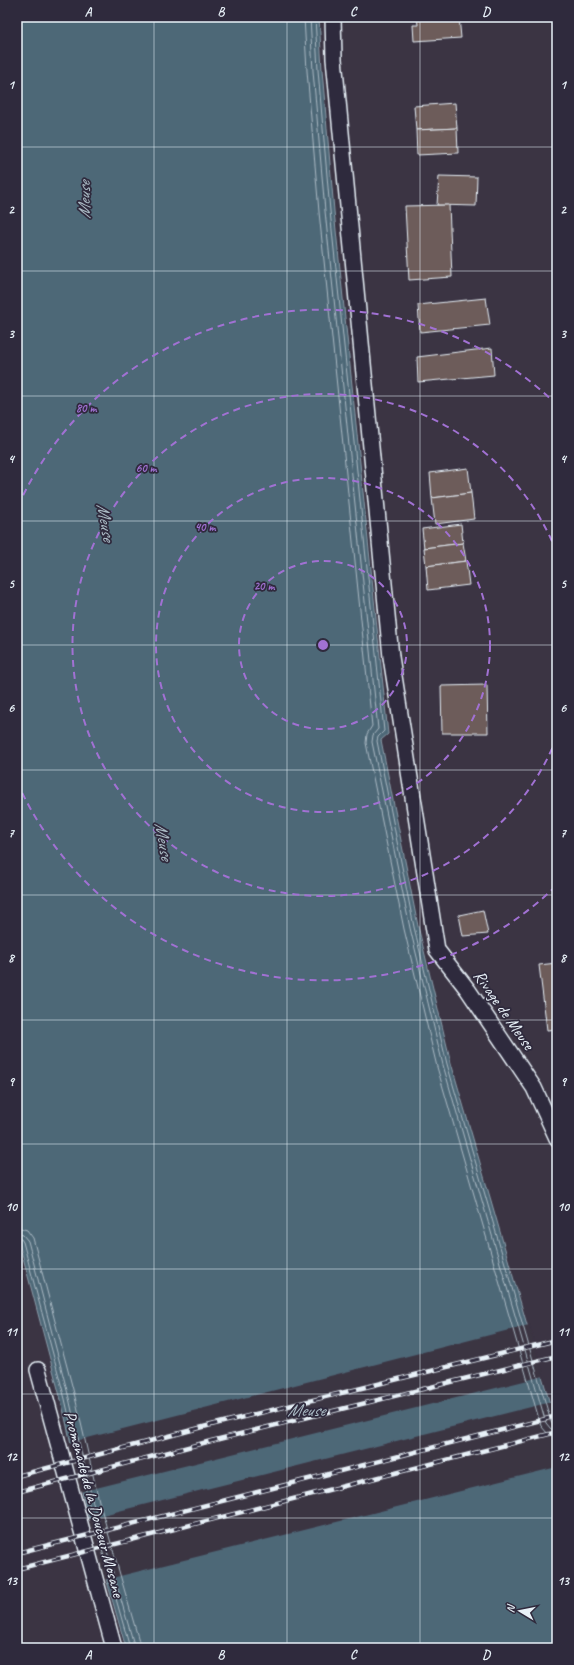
<svg xmlns="http://www.w3.org/2000/svg" width="574" height="1665" font-family="Caveat,sans-serif">
<rect width="100%" height="100%" fill="#3b3443"/>
<filter id="ink" filterUnits="userSpaceOnUse"><feTurbulence type="fractalNoise" baseFrequency=".025" numOctaves="2"/><feDisplacementMap in="SourceGraphic" scale="8" xChannelSelector="R" yChannelSelector="G"/><feConvolveMatrix kernelMatrix="1 2 1 2 8 2 1 2 1" color-interpolation-filters="sRGB"/></filter>
<g filter="url(#ink)">
<polygon fill="#4e6777" stroke="#8c9eab" points="17,17 319,17 322,70 334,211 388,734 381,740 418,926 451,1063 557,1428 557,1648 126,1648 85,1505 61,1400 17,1235"/>
<g fill="#3b3443">
<polygon points="529,1325 544,1376 80,1492 68,1443"/>
<polygon points="551,1402 557,1420 557,1467 104,1580 87,1519"/>
</g>
<g fill="none" stroke-linecap="round" stroke-linejoin="round">
<g stroke="#aabac4" stroke-width="1">
<polyline points="304,17 307,71 319,212 372,726 367,734 366,743 404,929 437,1067 541,1426 548,1434 557,1437"/>
<polyline points="310,17 313,71 325,211 378,729 373,735 372,742 410,928 443,1065 546,1423 551,1429 557,1431"/>
<polyline points="315,17 318,70 330,211 384,731 378,737 377,741 414,927 447,1064 551,1422 553,1425 557,1425"/>
<polyline points="17,1227 27,1230 33,1238 75,1397 99,1501 141,1648"/>
<polyline points="17,1233 23,1235 28,1241 69,1398 93,1503 135,1648"/>
<polyline points="17,1238 21,1239 23,1242 65,1399 89,1504 130,1648"/>
</g>
</g>
<g fill="#6d5c5a" stroke="#e8f1f8">
<polygon points="417,17 459,17 461,38 414,41 413,25 418,25"/>
<polygon points="455,103 457,128 416,130 414,106"/>
<polygon points="457,128 458,153 417,155 416,130"/>
<polygon points="439,176 477,177 476,206 437,205"/>
<polygon points="449,205 452,277 409,280 405,206"/>
<polygon points="486,298 490,325 420,332 418,305"/>
<polygon points="492,348 494,375 418,382 417,357"/>
<polygon points="468,468 471,493 432,498 430,473"/>
<polygon points="471,493 474,519 435,524 432,498"/>
<polygon points="461,524 463,543 424,548 422,529"/>
<polygon points="463,543 466,561 426,566 424,548"/>
<polygon points="466,561 469,585 428,590 426,566"/>
<polygon points="487,685 488,733 442,733 441,686"/>
<polygon points="483,910 488,934 463,936 459,915"/>
<polygon points="557,963 557,1029 547,1030 539,965"/>
</g>
<g fill="none" stroke-linecap="round" stroke-linejoin="round">
<g stroke="#e8f1f8" stroke-width="18">
<g id="lane">
<polyline points="333,17 334,59 391,657 437,950 468,990 534,1088 557,1138"/>
<polyline points="38,1370 114,1648"/>
</g>
</g>
<use href="#lane" stroke="#2f2a3d" stroke-width="15"/>
<g stroke="#e8f1f8" stroke-width="4.5">
<g id="rail">
<polyline points="17,1476 207,1426 557,1340"/>
<polyline points="17,1492 211,1441 557,1356"/>
<polyline points="17,1553 557,1416"/>
<polyline points="17,1569 557,1432"/>
</g>
</g>
<use href="#rail" stroke="#2f2a3d" stroke-width="3" stroke-dasharray="9" stroke-linecap="butt"/>
</g>
</g>
<path fill="none" stroke="#e8f1f8" stroke-width="1" stroke-opacity="0.55" d="M 154,17 L 154,1648M 287,17 L 287,1648M 420,17 L 420,1648M 17,147 L 557,147M 17,271 L 557,271M 17,396 L 557,396M 17,521 L 557,521M 17,645 L 557,645M 17,770 L 557,770M 17,895 L 557,895M 17,1020 L 557,1020M 17,1144 L 557,1144M 17,1269 L 557,1269M 17,1394 L 557,1394M 17,1518 L 557,1518"/>
<g fill="none" stroke="#a171d3" stroke-width="2" stroke-dasharray="7 5">
<circle cx="323" cy="645" r="84"/>
<circle cx="323" cy="645" r="167"/>
<path d="M557 737A251 251 0 1 1 557 553"/>
<path d="M556 886A335 335 0 0 1 18 784M18 506A335 335 0 0 1 556 404"/>
</g>
<g text-anchor="middle" dominant-baseline="central" stroke-width="3.5" stroke-linejoin="round" paint-order="stroke">
<g font-size="17" fill="#e8f1f8" stroke="#2f2a3d">
<text transform="translate(504 1010) rotate(55)">Rivage de Meuse</text>
<text transform="translate(94 1504) rotate(75)">Promenade de la Douceur Mosane</text>
</g>
<g font-size="18" font-style="italic" fill="#aabac4" stroke="#2f2a3d">
<text transform="translate(84 200) rotate(-90)">Meuse</text>
<text transform="translate(106 522) rotate(80)">Meuse</text>
<text transform="translate(164 841) rotate(80)">Meuse</text>
<text x="306" y="1410">Meuse</text>
</g>
</g>
<circle cx="323" cy="645" r="6" fill="#a171d3" stroke="#2f2a3d" stroke-width="2"/>
<g font-size="12" text-anchor="middle" font-weight="bold" fill="#a171d3" stroke="#2f2a3d" stroke-width="3.5" stroke-linejoin="round" paint-order="stroke">
<text x="86" y="412">80 m</text>
<text x="146" y="472">60 m</text>
<text x="205" y="531">40 m</text>
<text x="264" y="590">20 m</text>
</g>
<rect width="574" height="1665" fill="none" stroke="#2f2a3d" stroke-width="44"/>
<g transform="translate(520 1611) rotate(280)" stroke="#2f2a3d" stroke-width="3" paint-order="stroke">
<path d="M0-3L7 15L0 10L-7 15Z" fill="#e8f1f8"/>
<text y="-6" font-size="11" font-weight="bold" text-anchor="middle" fill="#e8f1f8">N</text>
</g>
<rect x="22" y="22" width="530" height="1621" fill="none" stroke="#e8f1f8" stroke-width="1.5"/>
<g font-size="13" text-anchor="middle" font-weight="bold" fill="#e8f1f8">
<text x="88" y="16">A</text>
<text x="221" y="16">B</text>
<text x="353" y="16">C</text>
<text x="486" y="16">D</text>
<text x="11" y="89">1</text>
<text x="563" y="89">1</text>
<text x="11" y="214">2</text>
<text x="563" y="214">2</text>
<text x="11" y="338">3</text>
<text x="563" y="338">3</text>
<text x="11" y="463">4</text>
<text x="563" y="463">4</text>
<text x="11" y="588">5</text>
<text x="563" y="588">5</text>
<text x="11" y="712">6</text>
<text x="563" y="712">6</text>
<text x="11" y="837">7</text>
<text x="563" y="837">7</text>
<text x="11" y="962">8</text>
<text x="563" y="962">8</text>
<text x="11" y="1086">9</text>
<text x="563" y="1086">9</text>
<text x="11" y="1211">10</text>
<text x="563" y="1211">10</text>
<text x="11" y="1336">11</text>
<text x="563" y="1336">11</text>
<text x="11" y="1461">12</text>
<text x="563" y="1461">12</text>
<text x="11" y="1585">13</text>
<text x="563" y="1585">13</text>
<text x="88" y="1659">A</text>
<text x="221" y="1659">B</text>
<text x="353" y="1659">C</text>
<text x="486" y="1659">D</text>
</g>
</svg>
